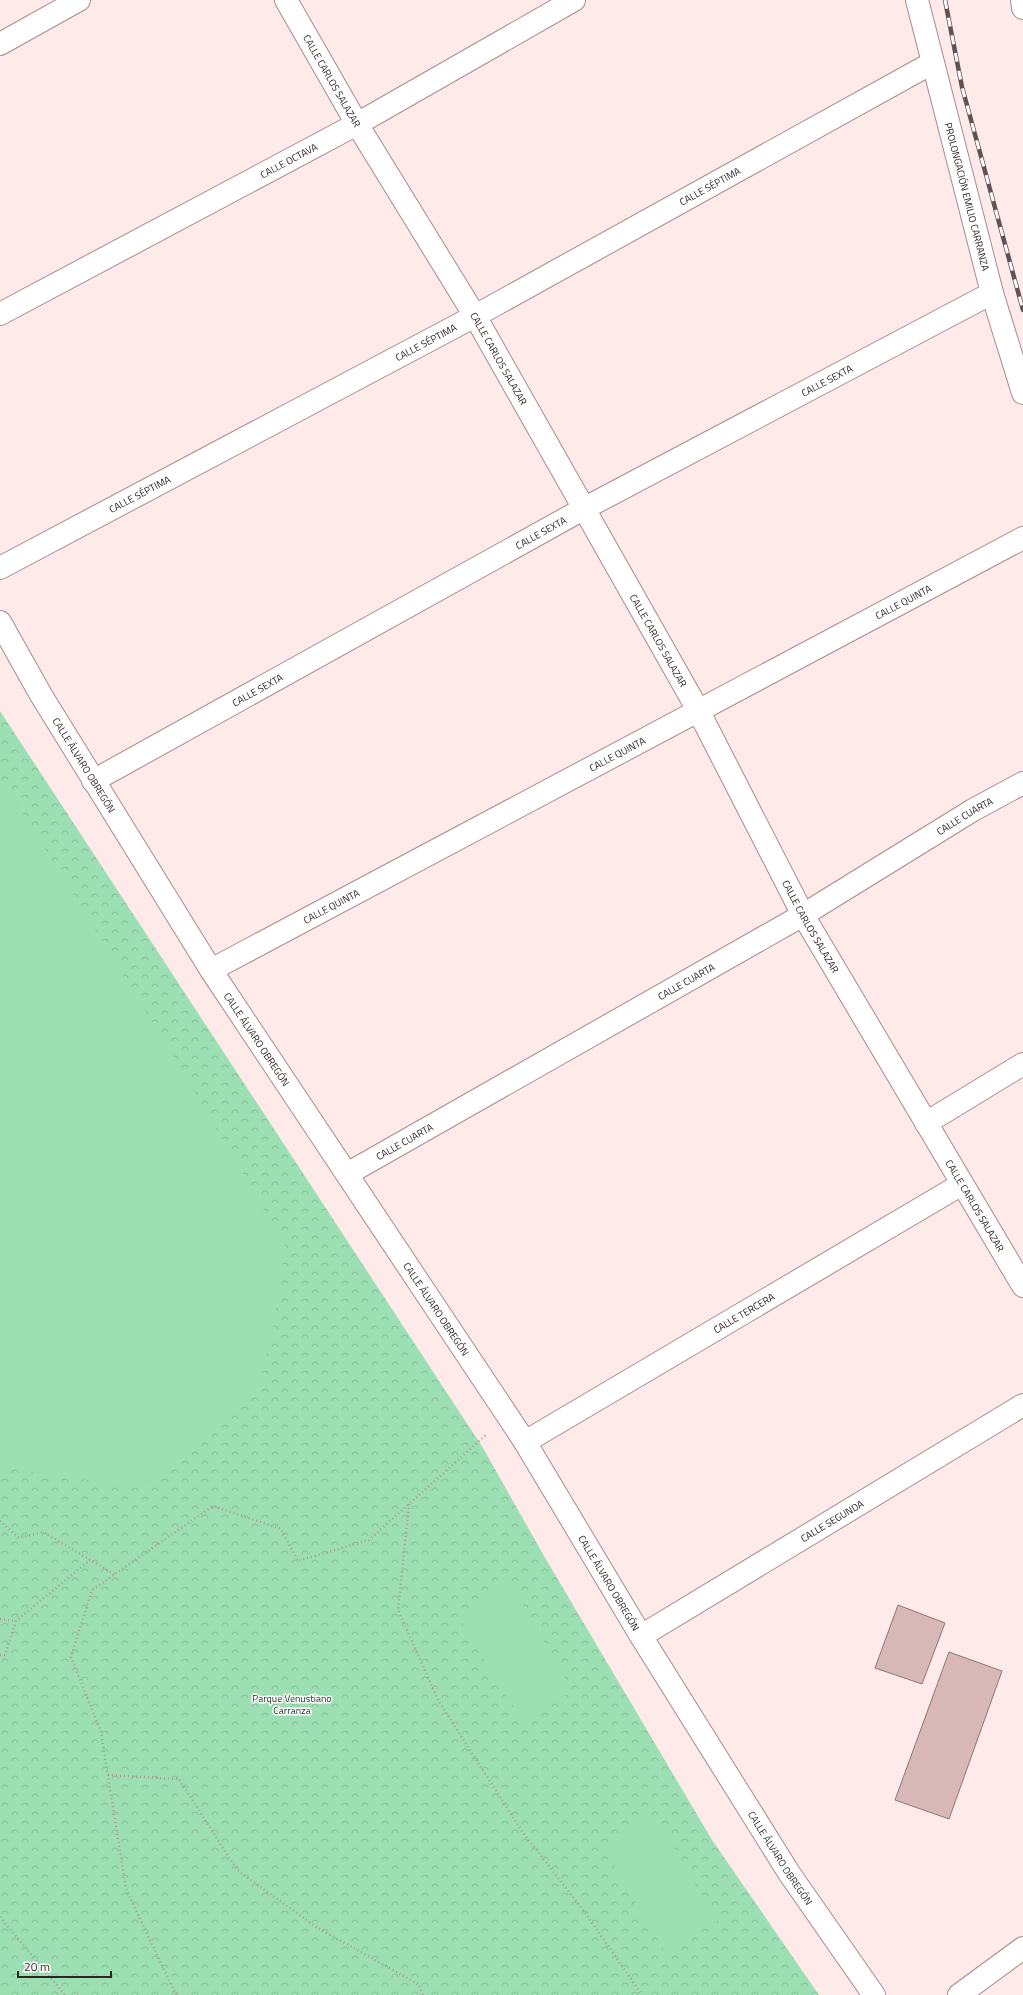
<svg xmlns="http://www.w3.org/2000/svg" width="1023" height="1995" font-family="'Titillium Web',sans-serif">
<defs>
<pattern id="park-crowns" width="20" height="18" patternUnits="userSpaceOnUse"><rect width="20" height="18" fill="#9cdfb3"/><path d="M2 6a3 3 0 1 1 6 0M12 15a3 3 0 1 1 6 0" fill="none" stroke="#87bf9a"/></pattern>
</defs>
<rect width="100%" height="100%" fill="#feeae9"/>
<polygon fill="url(#park-crowns)" points="0,711 483,1448 544,1556 712,1840 819,1995 0,1995"/>
<g fill="#9cdfb3">
<polygon points="0,777 173,1055 285,1246 274,1323 258,1390 139,1488 0,1467"/>
<polygon points="510,1583 573,1691 522,1721 458,1615"/>
<polygon points="654,1814 717,1921 665,1952 602,1845"/>
</g>
<g fill="#d8b8b6" stroke="#917472">
<polygon points="898,1605 945,1623 922,1684 875,1668"/>
<polygon points="949,1652 1002,1671 949,1819 895,1800"/>
</g>
<g fill="none" stroke-linecap="round" stroke-linejoin="round">
<g stroke="#a98b89" stroke-width="24">
<g id="minor">
<path id="s1" d="M 286,0 L 357,124 L 475,316 L 698,710 L 803,915 L 1023,1286"/>
<path id="s2" d="M 917,0 L 992,293 L 1023,393"/>
<polyline points="1022,0 1023,8"/>
<polyline points="0,44 79,0"/>
<path id="s3" d="M 0,314 L 357,124 L 574,0"/>
<path id="s4" d="M 0,568 L 475,316 L 932,63"/>
<path id="s5" d="M 0,622 L 41,695 L 211,970 L 525,1442 L 641,1636 L 789,1873 L 874,1995"/>
<path id="s6" d="M 93,781 L 585,508 L 992,293"/>
<path id="s7" d="M 211,970 L 1023,538"/>
<polyline points="926,1123 1023,1064"/>
<path id="s8" d="M 347,1174 L 803,915 L 973,810 L 1023,783"/>
<path id="s9" d="M 525,1442 L 962,1184"/>
<path id="s10" d="M 641,1636 L 1023,1405"/>
<polyline points="959,1995 1023,1948"/>
</g>
</g>
<g stroke="#aa9a99" stroke-width="2.5" stroke-dasharray="1 3" stroke-linecap="butt">
<polyline points="409,1504 398,1610 438,1700 521,1830 586,1914 642,1995"/>
<polyline points="0,1521 19,1538 43,1532 114,1574"/>
<polyline points="0,1619 16,1621"/>
<polyline points="0,1655 5,1655 16,1621 90,1560"/>
<polyline points="108,1775 179,1779 237,1870 316,1927 418,1984 423,1995"/>
<polyline points="0,1917 65,1995"/>
<polyline points="176,1995 126,1889 101,1732 71,1657 92,1590 213,1506 281,1529 298,1561 369,1540 487,1434"/>
</g>
<use href="#minor" stroke="#fff" stroke-width="22"/>
<g stroke="#5f5251" stroke-width="4.5">
<polyline id="rail" points="945,0 962,87 1023,310"/>
</g>
<use href="#rail" stroke="#fdfdfd" stroke-width="3" stroke-dasharray="9" stroke-linecap="butt"/>
</g>
<g text-anchor="middle" dominant-baseline="central" stroke-width="3" stroke-linejoin="round" paint-order="stroke">
<g font-size="10" fill="#2f2423" stroke="#fdfdfd">
<text stroke="none"><textPath href="#s1" startOffset="93">CALLE CARLOS SALAZAR</textPath></text>
<text stroke="none"><textPath href="#s3" startOffset="327">CALLE OCTAVA</textPath></text>
<text stroke="none"><textPath href="#s4" startOffset="806">CALLE SÉPTIMA</textPath></text>
<text stroke="none"><textPath href="#s2" startOffset="203">PROLONGACIÓN EMILIO CARRANZA</textPath></text>
<text stroke="none"><textPath href="#s4" startOffset="482">CALLE SÉPTIMA</textPath></text>
<text stroke="none"><textPath href="#s1" startOffset="417">CALLE CARLOS SALAZAR</textPath></text>
<text stroke="none"><textPath href="#s6" startOffset="836">CALLE SEXTA</textPath></text>
<text stroke="none"><textPath href="#s4" startOffset="158">CALLE SÉPTIMA</textPath></text>
<text stroke="none"><textPath href="#s6" startOffset="512">CALLE SEXTA</textPath></text>
<text stroke="none"><textPath href="#s7" startOffset="784">CALLE QUINTA</textPath></text>
<text stroke="none"><textPath href="#s1" startOffset="741">CALLE CARLOS SALAZAR</textPath></text>
<text stroke="none"><textPath href="#s6" startOffset="188">CALLE SEXTA</textPath></text>
<text stroke="none"><textPath href="#s7" startOffset="460">CALLE QUINTA</textPath></text>
<text stroke="none"><textPath href="#s5" startOffset="166">CALLE ÁLVARO OBREGÓN</textPath></text>
<text stroke="none"><textPath href="#s8" startOffset="714">CALLE CUARTA</textPath></text>
<text stroke="none"><textPath href="#s7" startOffset="136">CALLE QUINTA</textPath></text>
<text stroke="none"><textPath href="#s1" startOffset="1065">CALLE CARLOS SALAZAR</textPath></text>
<text stroke="none"><textPath href="#s8" startOffset="390">CALLE CUARTA</textPath></text>
<text stroke="none"><textPath href="#s5" startOffset="490">CALLE ÁLVARO OBREGÓN</textPath></text>
<text stroke="none"><textPath href="#s8" startOffset="66">CALLE CUARTA</textPath></text>
<text stroke="none"><textPath href="#s1" startOffset="1389">CALLE CARLOS SALAZAR</textPath></text>
<text stroke="none"><textPath href="#s5" startOffset="814">CALLE ÁLVARO OBREGÓN</textPath></text>
<text stroke="none"><textPath href="#s9" startOffset="254">CALLE TERCERA</textPath></text>
<text stroke="none"><textPath href="#s10" startOffset="223">CALLE SEGUNDA</textPath></text>
<text stroke="none"><textPath href="#s5" startOffset="1138">CALLE ÁLVARO OBREGÓN</textPath></text>
<text stroke="none"><textPath href="#s5" startOffset="1462">CALLE ÁLVARO OBREGÓN</textPath></text>
</g>
<g font-size="10" fill="#0e361f" stroke="#fdfdfd">
<text x="292" y="1698">Parque Venustiano<tspan x="292" dy="12">Carranza</tspan></text>
</g>
</g>
<path d="M18 1971v6h93v-6" fill="none" stroke="#2f2423" stroke-width="2"/>
<text x="24" y="1971" font-size="12" fill="#2f2423" stroke="#fdfdfd" stroke-width="3" paint-order="stroke">20 m</text>
</svg>
